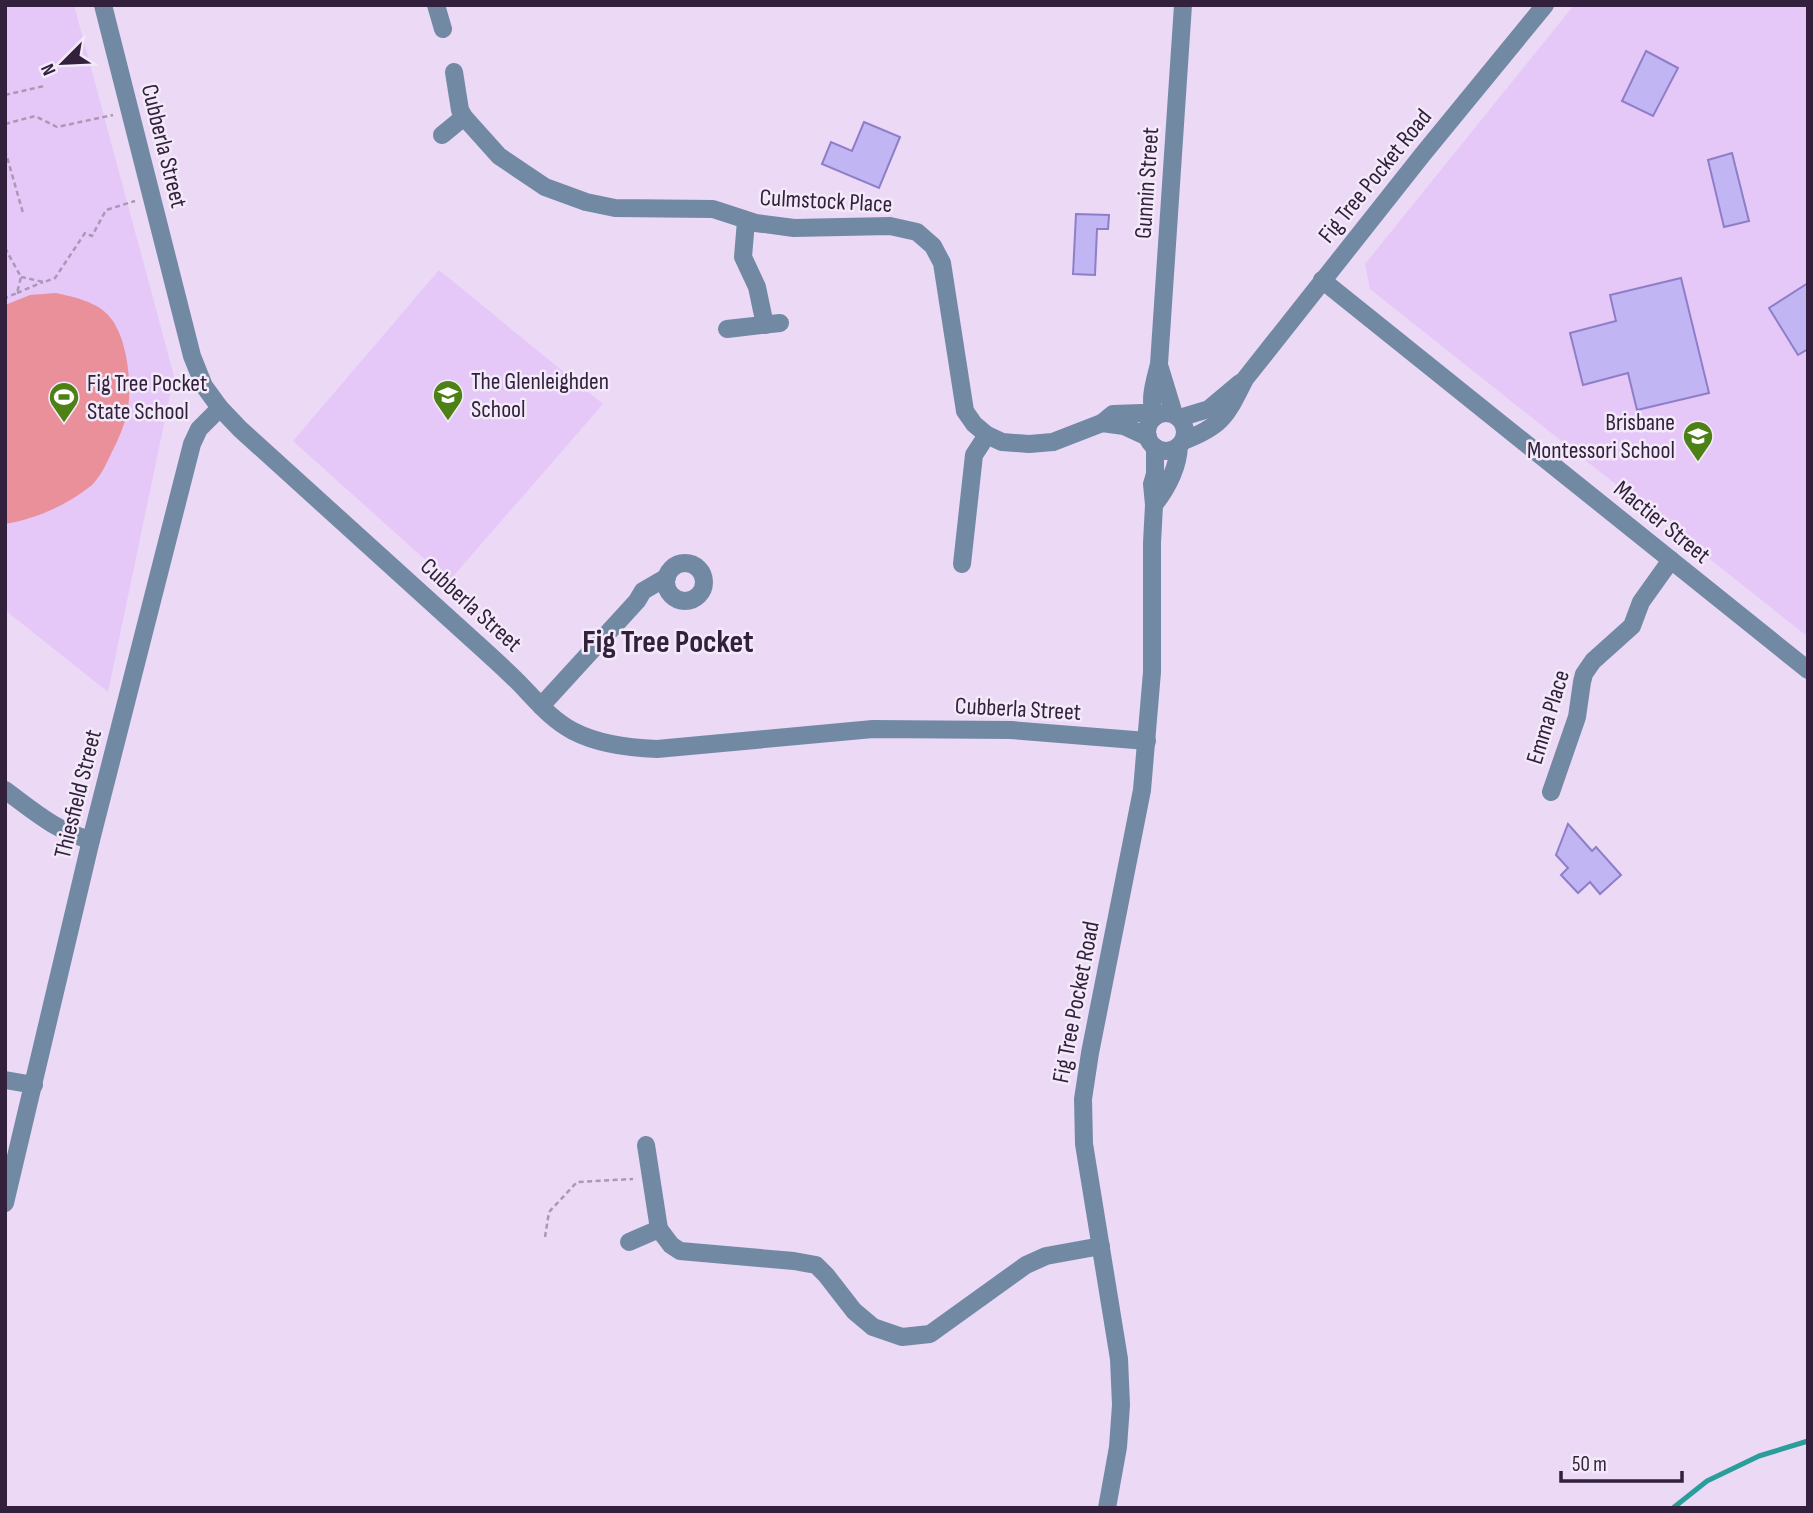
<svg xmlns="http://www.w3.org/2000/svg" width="1813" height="1513" font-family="'Sofia Sans Condensed',sans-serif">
<rect width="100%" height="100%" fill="#ebd9f6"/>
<g fill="#e5c8f7">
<polygon points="5,5 74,5 174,376 108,692 5,610"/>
<polygon points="1574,5 1808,5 1808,637 1370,289 1365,264"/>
<polygon points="439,270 603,404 449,581 293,441"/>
</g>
<path fill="#ea909a" d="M 56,293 C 74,297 97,302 109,316 C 127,336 132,382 128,408 C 125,426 117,442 109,458 C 105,467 99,478 92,485 C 67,505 36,519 5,524 L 5,305 L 30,295 Z"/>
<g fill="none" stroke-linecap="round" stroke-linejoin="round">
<polyline stroke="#2b9d9b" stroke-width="5" points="1673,1508 1707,1481 1759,1456 1808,1441"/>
</g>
<g fill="#c1b6f3" stroke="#8e7ec8" stroke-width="2">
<polygon points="1646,51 1678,68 1653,116 1622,101"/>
<polygon points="864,122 900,137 879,188 822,164 831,142 852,151"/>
<polygon points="1732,153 1749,221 1724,227 1708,160"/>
<polygon points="1076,214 1109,215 1108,229 1097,229 1095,275 1073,274"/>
<polygon points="1681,278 1709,393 1637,410 1628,373 1583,385 1570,333 1616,321 1610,295"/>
<polygon points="1808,283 1808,349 1798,355 1769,308"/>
<polygon points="1568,824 1592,851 1596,847 1621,875 1600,894 1590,882 1578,893 1561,875 1568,868 1556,855"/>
</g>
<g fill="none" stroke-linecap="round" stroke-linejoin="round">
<g stroke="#aa98b5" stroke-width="2.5" stroke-dasharray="5 3.5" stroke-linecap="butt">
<polyline points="5,95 44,86"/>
<polyline points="5,124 35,116 57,127 113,115"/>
<polyline points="5,150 23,213"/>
<polyline points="5,248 21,277 17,293 5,298"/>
<polyline points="21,277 44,282 55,278 85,233 92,236 106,210 135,201"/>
<polyline points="17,293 43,282"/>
<polyline points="545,1237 549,1212 577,1182 633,1179"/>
</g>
<g stroke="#7289a4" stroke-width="18">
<path d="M 103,5 L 192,356 L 204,386 L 220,408 L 240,429 L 485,651 C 496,661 507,671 517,681 C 535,699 550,719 573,731 C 598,744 628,748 657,749 L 873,729 L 1011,730 L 1147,741"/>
<polyline points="436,5 443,29"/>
<polyline points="454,72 460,110 464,117 499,156 545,187 586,202 615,208 713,209 756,223 794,228 890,226 917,232 933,246 942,263 965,411 974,424 987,435 1002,442 1029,444 1053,442 1102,423 1113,414 1142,413 1152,419"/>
<polyline points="442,135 464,117"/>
<polyline points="746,221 743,257 757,287 765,325"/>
<polyline points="1322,280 1808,670"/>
<polyline points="727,329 780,323"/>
<polyline points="1160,368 1174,414"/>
<circle cx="1166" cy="432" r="19"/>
<path d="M 1155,417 C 1148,400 1155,381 1159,364 L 1183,5"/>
<polyline points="1179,418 1209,409 1240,383"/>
<polyline points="1102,423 1124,426 1148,437"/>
<path d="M 1183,441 C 1223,426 1227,415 1245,379 L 1423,154 L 1545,5"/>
<path d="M 1154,505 C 1168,487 1178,468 1179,446"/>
<circle cx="685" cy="582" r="19"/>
<polyline points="962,564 974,455 987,435"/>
<polyline points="541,706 637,601 643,591 667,577"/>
<path d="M 5,790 C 35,812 54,830 91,840"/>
<polyline points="1551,792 1577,717 1582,682 1584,674 1593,661 1632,626 1641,602 1671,560"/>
<polyline points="5,1080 34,1085"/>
<polyline points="646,1145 659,1229 671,1245 680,1251 794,1261 816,1265 826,1275 854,1311 873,1327 902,1337 930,1334 1026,1265 1046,1256 1101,1246"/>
<polyline points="5,1203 91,840 192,444 199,429 220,408"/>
<polyline points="629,1242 659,1229"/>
<polyline points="1107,1508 1118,1447 1121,1405 1119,1359 1084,1144 1083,1099 1090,1053 1142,790 1152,672 1152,543 1154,505 1152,484 1155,474 1155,447"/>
</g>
</g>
<defs>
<g id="school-pin" transform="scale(1.575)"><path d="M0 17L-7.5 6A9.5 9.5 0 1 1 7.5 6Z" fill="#4d8115" stroke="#f3eaf9"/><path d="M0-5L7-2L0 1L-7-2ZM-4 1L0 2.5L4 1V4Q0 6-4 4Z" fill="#fff"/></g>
<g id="stadium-pin" transform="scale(1.575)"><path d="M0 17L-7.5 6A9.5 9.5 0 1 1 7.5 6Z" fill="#4d8115" stroke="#f3eaf9"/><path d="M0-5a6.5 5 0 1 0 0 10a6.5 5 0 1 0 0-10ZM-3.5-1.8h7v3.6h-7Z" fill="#fff"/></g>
</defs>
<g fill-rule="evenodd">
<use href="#school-pin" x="448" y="395"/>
<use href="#stadium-pin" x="64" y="397"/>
<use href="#school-pin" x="1698" y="436"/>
</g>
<g text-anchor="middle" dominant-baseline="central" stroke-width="5" stroke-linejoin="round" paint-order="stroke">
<g font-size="24" fill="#32203c" stroke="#f3eaf9">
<text transform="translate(164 146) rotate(76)">Cubberla Street</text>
<text transform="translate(1375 176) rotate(-51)">Fig Tree Pocket Road</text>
<text transform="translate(1147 183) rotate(-86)">Gunnin Street</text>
<text transform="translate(826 201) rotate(3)">Culmstock Place</text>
<text transform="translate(1662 522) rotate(39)">Mactier Street</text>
<text transform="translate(471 605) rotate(42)">Cubberla Street</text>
<text transform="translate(1018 709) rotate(3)">Cubberla Street</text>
<text transform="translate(1548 717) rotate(-73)">Emma Place</text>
<text transform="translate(78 794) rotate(-76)">Thiesfield Street</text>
<text transform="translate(1076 1002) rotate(-79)">Fig Tree Pocket Road</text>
</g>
<g font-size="24" fill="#32203c" stroke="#f3eaf9" text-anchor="start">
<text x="471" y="381">The Glenleighden<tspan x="471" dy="28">School</tspan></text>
<text x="87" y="383">Fig Tree Pocket<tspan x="87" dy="28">State School</tspan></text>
<text x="1675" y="422" text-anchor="end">Brisbane<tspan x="1675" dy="28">Montessori School</tspan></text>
</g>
<g font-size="32" font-weight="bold" fill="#32203c" stroke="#f3eaf9">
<text x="668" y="642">Fig Tree Pocket</text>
</g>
</g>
<rect width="1813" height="1513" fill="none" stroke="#32203c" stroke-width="14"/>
<g transform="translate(63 63) rotate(246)" stroke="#f3eaf9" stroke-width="5" paint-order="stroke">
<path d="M0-5L12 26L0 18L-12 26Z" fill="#32203c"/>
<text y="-10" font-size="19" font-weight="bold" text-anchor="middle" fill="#32203c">N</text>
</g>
<path d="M1561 1471v10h121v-10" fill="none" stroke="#32203c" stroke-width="3.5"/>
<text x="1572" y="1471" font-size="21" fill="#32203c" stroke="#f3eaf9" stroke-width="5" paint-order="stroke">50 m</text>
</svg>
